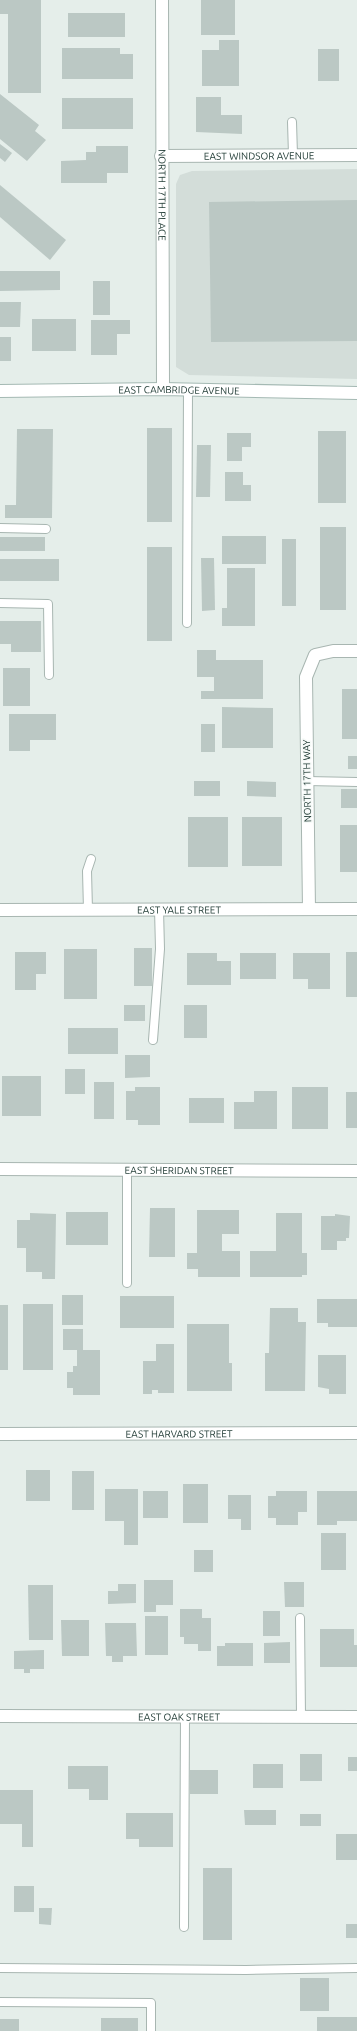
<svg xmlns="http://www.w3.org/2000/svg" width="357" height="2031" font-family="Ubuntu,sans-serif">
<rect width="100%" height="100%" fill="#e5eeea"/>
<polygon fill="#d3ddd9" points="357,169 357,379 189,375 176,367 176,184 180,175 192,171"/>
<g fill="#bbc8c4">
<polygon points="0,0 41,0 41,93 8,93 8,14 0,14"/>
<rect x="201" y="0" width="34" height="35"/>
<rect x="68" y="13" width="57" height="24"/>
<polygon points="219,40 239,40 239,86 202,86 202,50 219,50"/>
<polygon points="62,48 120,48 120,54 133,54 133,79 62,79"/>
<rect x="318" y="49" width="21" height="32"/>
<polygon points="0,94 39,125 35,131 46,140 27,161 0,139"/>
<polygon points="196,97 221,97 221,115 242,115 242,134 196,132"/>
<rect x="62" y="98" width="71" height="31"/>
<polygon points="0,144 12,153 5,162 0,158"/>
<polygon points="96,146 128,146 128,173 107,173 107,183 61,183 61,161 86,160 86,152 96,152"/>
<polygon points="0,185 66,240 50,260 0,217"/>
<polygon points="357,200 357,341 211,342 209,202"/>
<polygon points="0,271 60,271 60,290 0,291"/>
<rect x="93" y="281" width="17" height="34"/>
<polygon points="0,302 21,302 20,327 0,327"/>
<rect x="32" y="319" width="44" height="32"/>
<polygon points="91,320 130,320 130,334 117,334 117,355 91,355"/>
<rect x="0" y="337" width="11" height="24"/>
<rect x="147" y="428" width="25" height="94"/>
<polygon points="17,429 53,429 52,518 5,518 5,505 16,505"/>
<rect x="318" y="431" width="28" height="72"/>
<polygon points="227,433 251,433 251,447 242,447 242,461 227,461"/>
<polygon points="197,445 211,445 210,497 196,497"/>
<polygon points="225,472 243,472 243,485 251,485 251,501 225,501"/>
<rect x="320" y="527" width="26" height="83"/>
<rect x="222" y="536" width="44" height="28"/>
<rect x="0" y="537" width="45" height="14"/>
<rect x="282" y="539" width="14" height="67"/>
<rect x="147" y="547" width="25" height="94"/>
<polygon points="201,558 214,558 215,610 202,611"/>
<rect x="0" y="559" width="59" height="22"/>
<polygon points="227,568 255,568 255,626 222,626 222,608 227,608"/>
<polygon points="0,621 41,621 41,652 11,652 11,644 0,644"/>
<polygon points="197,650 216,650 216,660 263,660 263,699 201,699 201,691 214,691 214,677 197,677"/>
<rect x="3" y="668" width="27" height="38"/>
<rect x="342" y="689" width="15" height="50"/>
<polygon points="222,707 273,708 273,748 222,748"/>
<polygon points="9,714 56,714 56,740 30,740 30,751 9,751"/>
<rect x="201" y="724" width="14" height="28"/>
<rect x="348" y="756" width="9" height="13"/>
<rect x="194" y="781" width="26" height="15"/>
<polygon points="247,781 276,782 276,797 247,796"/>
<rect x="341" y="789" width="16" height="19"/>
<rect x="188" y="817" width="40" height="50"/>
<rect x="242" y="817" width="40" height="49"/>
<rect x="340" y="825" width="17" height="47"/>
<rect x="134" y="948" width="18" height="38"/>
<rect x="64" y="949" width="33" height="50"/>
<polygon points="15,952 46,952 46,974 36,974 36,990 15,990"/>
<rect x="346" y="952" width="11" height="45"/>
<polygon points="187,953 217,953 217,961 231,961 231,985 187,985"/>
<rect x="240" y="953" width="36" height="26"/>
<polygon points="293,953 330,953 330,989 308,989 308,979 293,979"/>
<rect x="124" y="1005" width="21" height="16"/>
<rect x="184" y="1005" width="23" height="33"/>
<rect x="68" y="1028" width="50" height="26"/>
<polygon points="125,1055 150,1055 150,1077 125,1078"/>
<rect x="65" y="1069" width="20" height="25"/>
<rect x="2" y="1076" width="39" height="40"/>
<rect x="94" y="1082" width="20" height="37"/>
<polygon points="135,1087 160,1087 160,1125 138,1125 138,1120 126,1120 126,1091 135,1091"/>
<rect x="292" y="1087" width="36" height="42"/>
<polygon points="254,1091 277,1091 277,1129 234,1129 234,1102 254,1102"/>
<rect x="346" y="1092" width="11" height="36"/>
<rect x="189" y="1098" width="35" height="25"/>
<polygon points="150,1208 175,1208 175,1257 149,1257"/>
<polygon points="197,1210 239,1210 239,1234 222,1234 222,1251 240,1251 240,1277 198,1277 198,1269 187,1269 187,1253 197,1253"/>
<rect x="66" y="1212" width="42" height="33"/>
<polygon points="30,1213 56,1214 55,1279 42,1279 42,1272 26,1272 26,1248 17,1248 17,1220 30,1220"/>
<polygon points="276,1213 302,1213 302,1253 307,1253 307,1275 302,1275 302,1277 250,1277 250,1251 276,1251"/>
<polygon points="335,1214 350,1216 349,1238 346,1238 346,1241 337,1241 337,1250 321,1250 321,1216 335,1216"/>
<rect x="62" y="1295" width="21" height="30"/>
<rect x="120" y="1296" width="54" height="32"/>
<polygon points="317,1299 357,1299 357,1327 328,1327 328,1323 317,1323"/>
<rect x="23" y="1304" width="30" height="66"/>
<rect x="0" y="1305" width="8" height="65"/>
<polygon points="270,1308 298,1308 298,1322 306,1322 305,1391 265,1391 265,1353 269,1353"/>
<polygon points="187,1324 229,1324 229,1363 232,1363 232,1391 187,1391"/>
<polygon points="63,1329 83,1329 83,1350 100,1350 100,1395 73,1395 73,1388 67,1388 67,1372 73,1372 73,1366 77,1366 77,1350 63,1350"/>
<polygon points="156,1344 174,1344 174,1393 158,1393 158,1390 152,1390 152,1394 143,1394 143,1361 156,1361"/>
<polygon points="318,1355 346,1355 346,1394 329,1394 329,1389 318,1387"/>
<rect x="26" y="1470" width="24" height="31"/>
<rect x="72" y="1471" width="22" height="39"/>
<rect x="183" y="1484" width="25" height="39"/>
<polygon points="105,1489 138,1489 138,1545 124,1545 124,1521 105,1521"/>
<rect x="143" y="1491" width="25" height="27"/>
<polygon points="276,1491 307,1491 307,1512 298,1512 298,1525 276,1525 276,1518 268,1518 268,1496 276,1496"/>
<polygon points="317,1491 357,1491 357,1521 337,1521 337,1525 317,1525"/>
<polygon points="228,1495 251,1495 251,1530 241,1530 241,1519 228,1519"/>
<rect x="321" y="1533" width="25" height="37"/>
<rect x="194" y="1550" width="19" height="22"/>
<polygon points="144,1580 173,1580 173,1605 156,1605 156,1612 144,1612"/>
<polygon points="284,1582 304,1582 304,1607 285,1607"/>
<polygon points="118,1584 136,1584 136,1603 108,1604 108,1591 118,1591"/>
<polygon points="28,1585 53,1585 53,1640 29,1640"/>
<polygon points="180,1609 202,1609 202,1618 211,1618 211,1651 198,1651 198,1644 184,1644 184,1637 180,1637"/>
<rect x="263" y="1611" width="17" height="25"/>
<rect x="145" y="1616" width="23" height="39"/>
<polygon points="61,1620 89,1620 89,1656 62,1656"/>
<polygon points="105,1623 136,1623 137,1656 123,1656 123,1662 112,1662 112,1656 106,1656"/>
<polygon points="320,1629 354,1629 354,1645 357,1645 357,1667 320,1667"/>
<polygon points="290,1642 290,1663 264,1663 264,1643"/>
<polygon points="225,1643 253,1643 253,1666 217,1666 217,1646 225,1646"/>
<polygon points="44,1650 44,1669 30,1669 30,1673 24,1673 24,1669 14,1669 14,1651"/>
<rect x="300" y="1754" width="22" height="27"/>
<rect x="348" y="1757" width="9" height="14"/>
<rect x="253" y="1764" width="30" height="24"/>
<polygon points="68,1766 108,1766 108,1800 89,1800 89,1789 68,1789"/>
<rect x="190" y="1770" width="28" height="24"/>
<polygon points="0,1790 33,1790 33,1847 22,1847 22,1824 0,1824"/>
<polygon points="244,1810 276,1810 276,1825 245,1825"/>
<polygon points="126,1813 173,1813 173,1847 139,1847 139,1839 126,1839"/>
<rect x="300" y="1814" width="21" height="12"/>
<rect x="336" y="1834" width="21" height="26"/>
<rect x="203" y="1868" width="29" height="72"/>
<rect x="14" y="1886" width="20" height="26"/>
<polygon points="39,1908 52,1908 51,1925 39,1924"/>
<rect x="346" y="1924" width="11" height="14"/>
<rect x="300" y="1978" width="29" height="33"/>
<rect x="317" y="2017" width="40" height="14"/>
<rect x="101" y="2018" width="37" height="13"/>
<rect x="0" y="2019" width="19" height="12"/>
</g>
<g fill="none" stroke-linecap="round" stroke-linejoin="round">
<g stroke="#a8b6b1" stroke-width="10">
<g id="lane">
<polyline points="292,122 293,155"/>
<polyline points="0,528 46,529"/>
<polyline points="0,603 48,604 49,675"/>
<polyline points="187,623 188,389"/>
<polyline points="307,781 357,782"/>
<polyline points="88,910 87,871 91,859"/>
<polyline points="153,1040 160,949 159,909"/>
<polyline points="127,1170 127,1283"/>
<polyline points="300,1618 301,1717"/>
<polyline points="184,1927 185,1717"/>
<polyline points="0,1968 246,1970 357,1968"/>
<polyline points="0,2002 151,2003 151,2031"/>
</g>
</g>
<g stroke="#a8b6b1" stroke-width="14">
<g id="street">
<path id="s1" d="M 162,0 L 163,389"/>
<path id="s2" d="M 161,156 L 357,155"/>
<polyline points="309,909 306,677 315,655 333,651 357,651"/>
<path id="s3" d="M 0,910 L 357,909"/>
<path id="s4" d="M 0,1169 L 357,1171"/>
<path id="s5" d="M 0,1434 L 357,1433"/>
<path id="s6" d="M 0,1716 L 357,1717"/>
</g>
</g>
<g stroke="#a4b9b3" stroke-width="14">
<g id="secondary">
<path id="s7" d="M 0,391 L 163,389 L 357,393"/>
</g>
</g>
<use href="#lane" stroke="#fff" stroke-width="8"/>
<use href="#street" stroke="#fff" stroke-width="12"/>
<use href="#secondary" stroke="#fff" stroke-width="12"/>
</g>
<g text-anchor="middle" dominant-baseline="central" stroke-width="3" stroke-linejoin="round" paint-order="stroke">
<g font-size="10" fill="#253f39" stroke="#f6faf8">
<text stroke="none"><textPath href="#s2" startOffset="98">EAST WINDSOR AVENUE</textPath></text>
<text stroke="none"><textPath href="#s1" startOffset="195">NORTH 17TH PLACE</textPath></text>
<text stroke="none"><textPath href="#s7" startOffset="179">EAST CAMBRIDGE AVENUE</textPath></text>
<text transform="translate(307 781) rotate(-91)">NORTH 17TH WAY</text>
<text stroke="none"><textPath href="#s3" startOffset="179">EAST YALE STREET</textPath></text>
<text stroke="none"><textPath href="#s4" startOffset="179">EAST SHERIDAN STREET</textPath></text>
<text stroke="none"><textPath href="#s5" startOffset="179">EAST HARVARD STREET</textPath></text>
<text stroke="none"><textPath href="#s6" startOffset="179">EAST OAK STREET</textPath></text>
</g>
</g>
</svg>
